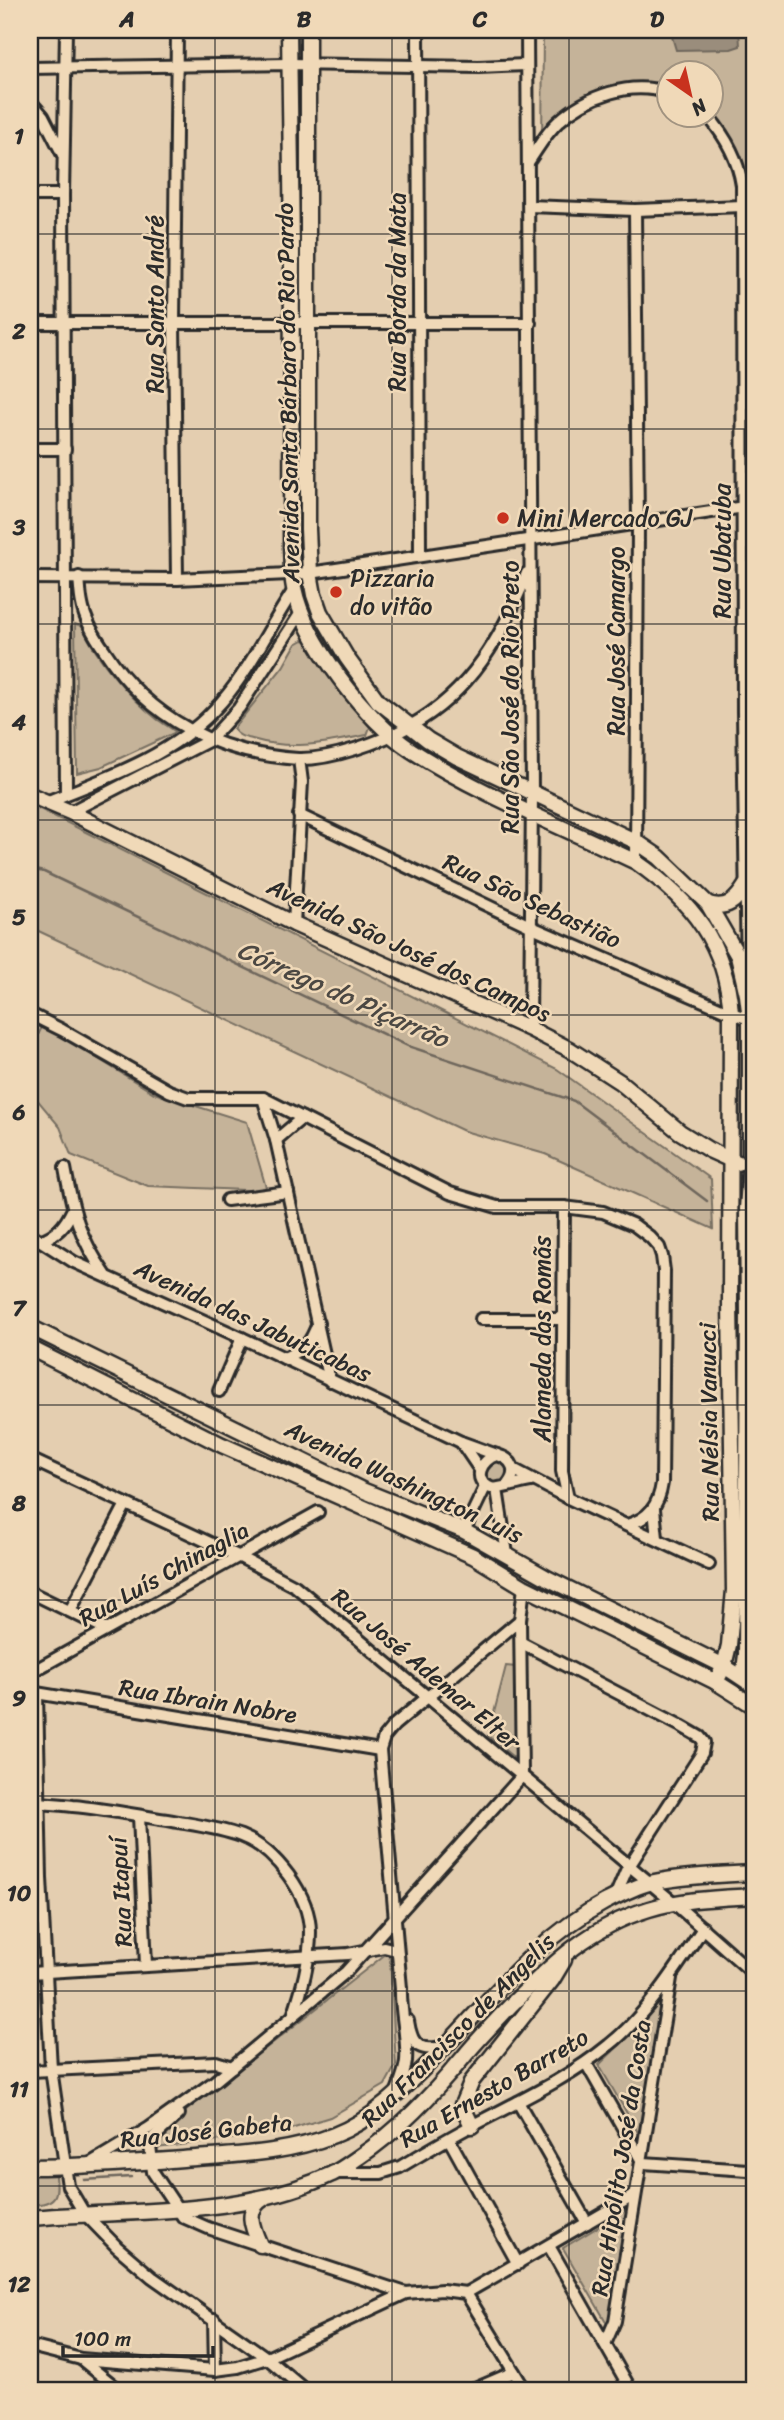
<svg xmlns="http://www.w3.org/2000/svg" width="784" height="2420" font-family="Sriracha,sans-serif">
<rect width="100%" height="100%" fill="#e4ceb0"/>
<filter id="ink" filterUnits="userSpaceOnUse"><feTurbulence type="fractalNoise" baseFrequency=".0143" numOctaves="2"/><feDisplacementMap in="SourceGraphic" scale="14" xChannelSelector="R" yChannelSelector="G"/><feConvolveMatrix kernelMatrix="1 2 1 2 8 2 1 2 1" color-interpolation-filters="sRGB"/></filter>
<g filter="url(#ink)">
<g fill="#c5b399" stroke="#786f62" stroke-width="2">
<polygon points="543,30 754,30 754,496 749,497 743,186 710,116 710,74 668,74 668,92 620,91 577,110 542,149"/>
<path d="M 75,624 L 82,626 C 97,660 129,697 158,720 C 164,724 170,727 176,732 L 101,767 L 77,773 Z"/>
<path d="M 303,640 L 310,642 L 333,682 L 370,727 L 367,735 C 325,743 293,751 252,739 C 244,737 238,736 233,729 L 283,667 L 296,644 Z"/>
<polygon points="30,804 557,1069 711,1179 713,1229 545,1154 464,1131 30,927"/>
<polygon points="43,1025 154,1093 247,1122 267,1191 148,1186 71,1155 60,1127 30,1091 30,1051"/>
<polygon points="499,1458 508,1464 510,1475 507,1484 492,1486 482,1473 490,1459"/>
<polygon points="506,1666 516,1667 519,1762 488,1736"/>
<polygon points="387,1953 390,1959 396,2065 385,2085 330,2117 278,2133 157,2148 156,2141 163,2129"/>
<polygon points="664,1995 640,2136 599,2065 634,2031"/>
<path d="M 30,2167 L 55,2169 C 59,2195 58,2204 30,2205 Z"/>
<polygon points="630,2208 608,2325 563,2248"/>
</g>
<polygon fill="#9a8d7b" stroke="#6e665b" stroke-width="2" points="670,30 739,30 740,46 731,49 676,50"/>
<g fill="none" stroke-linecap="round" stroke-linejoin="round">
<g stroke="#6e665b" stroke-width="2.5">
<polyline points="30,869 44,872 408,1046 574,1101 707,1201"/>
<polyline points="84,2180 131,2177"/>
</g>
<g stroke="#2b2b2b" stroke-width="16">
<g id="minor">
<polyline points="66,30 63,195 66,794"/>
<polyline points="177,30 174,322 177,579"/>
<polyline points="418,30 420,555"/>
<polyline points="527,30 532,792 530,1029"/>
<polyline points="30,68 288,64 479,67 526,65"/>
<polyline points="30,101 43,116 63,155"/>
<path d="M 708,116 C 726,137 738,158 742,185 L 743,712 L 747,975"/>
<path d="M 529,161 C 538,148 546,133 558,122 C 586,96 631,80 668,93"/>
<polyline points="30,195 63,195"/>
<polyline points="529,206 635,210 743,206"/>
<polyline points="635,210 638,524 636,862"/>
<polyline points="30,323 530,323"/>
<polyline points="30,449 65,449"/>
<path d="M 79,577 C 80,586 80,595 82,604 C 85,621 95,637 105,651 C 149,719 218,754 298,759 C 331,760 381,742 410,726 C 470,693 503,636 527,573"/>
<polyline points="30,578 177,579 310,573 744,507"/>
<path d="M 46,802 C 104,779 170,757 214,710 C 248,675 267,630 294,590"/>
<polyline points="70,812 210,740 239,708 302,611"/>
<polyline points="299,815 532,927 731,1013 750,1019"/>
<polyline points="294,924 302,782 299,759"/>
<path d="M 30,1014 L 62,1030 L 169,1091 L 188,1098 L 263,1098 L 450,1193 L 497,1207 L 564,1207 L 603,1212 L 634,1225 L 650,1237 L 659,1247 L 662,1256 L 664,1271 L 662,1483 C 659,1505 649,1519 627,1525"/>
<polyline points="263,1098 276,1140 330,1381"/>
<polyline points="276,1140 302,1118"/>
<path d="M 65,1168 C 73,1212 79,1237 105,1274"/>
<polyline points="227,1200 288,1192"/>
<polyline points="564,1207 562,1471 568,1498"/>
<polyline points="30,1234 74,1262 242,1338 461,1442 497,1455"/>
<path d="M 40,1241 C 58,1234 65,1226 73,1209"/>
<polyline points="481,1319 563,1319"/>
<path d="M 284,1358 C 306,1348 310,1345 318,1323"/>
<polyline points="219,1391 242,1338"/>
<polyline points="461,1442 480,1470"/>
<polyline points="30,1459 240,1557 295,1586 674,1903 754,1974"/>
<polyline points="513,1469 568,1498 709,1564"/>
<path d="M 508,1484 C 518,1471 513,1459 497,1455 C 481,1459 471,1481 491,1488 C 497,1490 523,1482 531,1481"/>
<polyline points="497,1489 507,1554"/>
<polyline points="654,1509 657,1538"/>
<polyline points="464,1531 486,1485"/>
<polyline points="30,1592 106,1629"/>
<polyline points="70,1611 126,1504"/>
<polyline points="522,1643 681,1726 700,1737 704,1742 702,1753 626,1871 615,1897"/>
<polyline points="30,1673 318,1512"/>
<polyline points="30,1692 380,1750"/>
<polyline points="37,1694 41,1878 51,2069 68,2186 84,2213 117,2247 152,2277 267,2358 305,2390"/>
<polyline points="522,1776 520,1620 524,1587"/>
<path d="M 30,1802 C 44,1804 58,1804 73,1806 C 106,1809 140,1816 173,1821 C 196,1825 220,1828 241,1836 C 275,1849 310,1895 310,1932 C 310,1961 302,1989 293,2016"/>
<polyline points="139,1816 146,1965"/>
<polyline points="30,1973 348,1954 384,1947 396,1950"/>
<path d="M 408,2021 C 412,2048 421,2052 446,2046"/>
<polyline points="586,2063 643,2163 748,2170 754,2168"/>
<polyline points="30,2071 216,2062 232,2067"/>
<path d="M 396,2094 C 400,2083 405,2072 406,2061 C 408,2037 400,2012 401,1988 L 380,1750 L 384,1737 L 394,1725 L 520,1620"/>
<polyline points="518,2102 587,2223"/>
<polyline points="179,2114 154,2137 150,2145 153,2172 183,2217 208,2228 406,2293 442,2290 466,2293 525,2390"/>
<polyline points="449,2139 518,2264"/>
<polyline points="89,2164 149,2128 215,2081 346,1972 522,1776"/>
<path d="M 335,2173 L 381,2173 L 400,2167 C 425,2152 450,2137 475,2124 C 521,2100 569,2078 609,2045 C 645,2017 678,1966 703,1928"/>
<polyline points="549,2246 631,2390"/>
<polyline points="466,2293 635,2195"/>
<polyline points="214,2319 215,2370"/>
<polyline points="605,2344 615,2321 671,1978"/>
<polyline points="30,2346 81,2359 215,2370 238,2367 267,2358 406,2293"/>
<polyline points="81,2359 119,2390"/>
<polyline points="472,2390 514,2372"/>
</g>
</g>
<g stroke="#2b2b2b" stroke-width="19">
<g id="major">
<path d="M 289,30 L 292,246 L 291,546 C 292,560 291,574 294,588 C 305,642 366,720 411,750 C 479,794 563,827 636,862 C 692,901 726,944 731,1013 L 730,1302 L 734,1590 L 729,1645 L 724,1666 L 716,1682"/>
<polyline points="308,30 308,529 310,573 314,595 320,612 347,658 378,701 428,740 457,757 637,842 659,857 708,904 738,956 747,995 750,1019 750,1169 747,1209 748,1313 746,1655 743,1677"/>
<polyline points="30,795 70,812 294,924 530,1029 569,1049 620,1082 680,1132 709,1150 738,1163"/>
<path d="M 708,904 C 727,910 736,901 746,885"/>
<polyline points="30,1327 362,1490 464,1531 549,1579 724,1666 754,1686"/>
<polyline points="30,1348 222,1445 473,1556 524,1587 716,1682 754,1706"/>
<polyline points="472,2126 462,2105 472,2081 552,1980 564,1960"/>
<path d="M 30,2167 C 81,2167 132,2163 183,2159 C 233,2155 287,2154 334,2135 C 373,2120 405,2087 434,2058 C 488,2003 536,1939 605,1902 C 619,1895 634,1887 649,1883 C 683,1876 719,1875 754,1873"/>
<path d="M 30,2218 C 130,2209 239,2218 332,2174 C 341,2170 350,2163 359,2157 C 399,2130 431,2096 462,2059 C 478,2039 495,2022 512,2004 C 554,1962 590,1927 649,1909 C 682,1899 720,1898 754,1896"/>
<path d="M 260,2245 C 252,2227 244,2210 264,2198"/>
</g>
</g>
<use href="#minor" stroke="#f0d9b8" stroke-width="10"/>
<use href="#major" stroke="#f0d9b8" stroke-width="14"/>
</g>
</g>
<path fill="none" stroke="#2b2b2b" stroke-width="2" stroke-opacity="0.55" d="M 215,30 L 215,2390M 392,30 L 392,2390M 569,30 L 569,2390M 30,234 L 754,234M 30,429 L 754,429M 30,624 L 754,624M 30,820 L 754,820M 30,1015 L 754,1015M 30,1210 L 754,1210M 30,1405 L 754,1405M 30,1600 L 754,1600M 30,1796 L 754,1796M 30,1991 L 754,1991M 30,2186 L 754,2186"/>
<g fill="#c8321e" stroke="#f0d9b8" stroke-width="2.5">
<circle cx="503" cy="518" r="7"/>
<circle cx="336" cy="592" r="7"/>
</g>
<g text-anchor="middle" dominant-baseline="central" stroke-width="5" stroke-linejoin="round" paint-order="stroke">
<g font-size="24" fill="#2b2b2b" stroke="#f0d9b8">
<text transform="translate(397 292) rotate(-90)">Rua Borda da Mata</text>
<text transform="translate(155 304) rotate(-90)">Rua Santo André</text>
<text transform="translate(288 393) rotate(-91)">Avenida Santa Bárbaro do Rio Pardo</text>
<text transform="translate(722 551) rotate(-90)">Rua Ubatuba</text>
<text transform="translate(616 641) rotate(-90)">Rua José Camargo</text>
<text transform="translate(510 697) rotate(-90)">Rua São José do Rio Preto</text>
<text transform="translate(532 901) rotate(25)">Rua São Sebastião</text>
<text transform="translate(409 950) rotate(25)">Avenida São José dos Campos</text>
<text transform="translate(253 1321) rotate(25)">Avenida das Jabuticabas</text>
<text transform="translate(542 1339) rotate(-90)">Alameda das Romãs</text>
<text transform="translate(709 1422) rotate(-91)">Rua Nélsia Vanucci</text>
<text transform="translate(404 1482) rotate(25)">Avenida Washington Luis</text>
<text transform="translate(164 1574) rotate(-29)">Rua Luís Chinaglia</text>
<text transform="translate(426 1669) rotate(40)">Rua José Ademar Elter</text>
<text transform="translate(208 1701) rotate(9)">Rua Ibrain Nobre</text>
<text transform="translate(121 1892) rotate(-93)">Rua Itapuí</text>
<text transform="translate(458 2030) rotate(-45)">Rua Francisco de Angelis</text>
<text transform="translate(494 2088) rotate(-30)">Rua Ernesto Barreto</text>
<text transform="translate(206 2131) rotate(-6)">Rua José Gabeta</text>
<text transform="translate(621 2158) rotate(-81)">Rua Hipólito José da Costa</text>
</g>
<g font-size="24" fill="#2b2b2b" stroke="#f0d9b8" text-anchor="start">
<text x="517" y="518">Mini Mercado GJ</text>
<text x="350" y="578">Pizzaria<tspan x="350" dy="28">do vitão</tspan></text>
</g>
<g font-size="26" font-style="italic" fill="#4c4843" stroke="#f0d9b8">
<text transform="translate(343 994) rotate(24)">Córrego do Piçarrão</text>
</g>
</g>
<rect width="784" height="2420" fill="none" stroke="#f0d9b8" stroke-width="77"/>
<g transform="translate(690 94) rotate(146)"><circle r="33" fill="#f0d9b8" stroke="#a19380" stroke-width="2"/>
<path d="M0-5L12 26L0 18L-12 26Z" fill="#c8321e"/>
<text y="-10" font-size="19" font-weight="bold" text-anchor="middle" fill="#2b2b2b">N</text>
</g>
<path d="M63 2346v10h150v-10" fill="none" stroke="#2b2b2b" stroke-width="3.5"/>
<text x="74" y="2346" font-size="21" fill="#2b2b2b" stroke="#f0d9b8" stroke-width="5" paint-order="stroke">100 m</text>
<rect x="38" y="38" width="708" height="2344" fill="none" stroke="#2b2b2b" stroke-width="2.5"/>
<g font-size="23" text-anchor="middle" font-weight="bold" fill="#2b2b2b">
<text x="127" y="27">A</text>
<text x="304" y="27">B</text>
<text x="480" y="27">C</text>
<text x="657" y="27">D</text>
<text x="19" y="144">1</text>
<text x="19" y="339">2</text>
<text x="19" y="535">3</text>
<text x="19" y="730">4</text>
<text x="19" y="925">5</text>
<text x="19" y="1120">6</text>
<text x="19" y="1316">7</text>
<text x="19" y="1511">8</text>
<text x="19" y="1706">9</text>
<text x="19" y="1901">10</text>
<text x="19" y="2097">11</text>
<text x="19" y="2292">12</text>
</g>
</svg>
